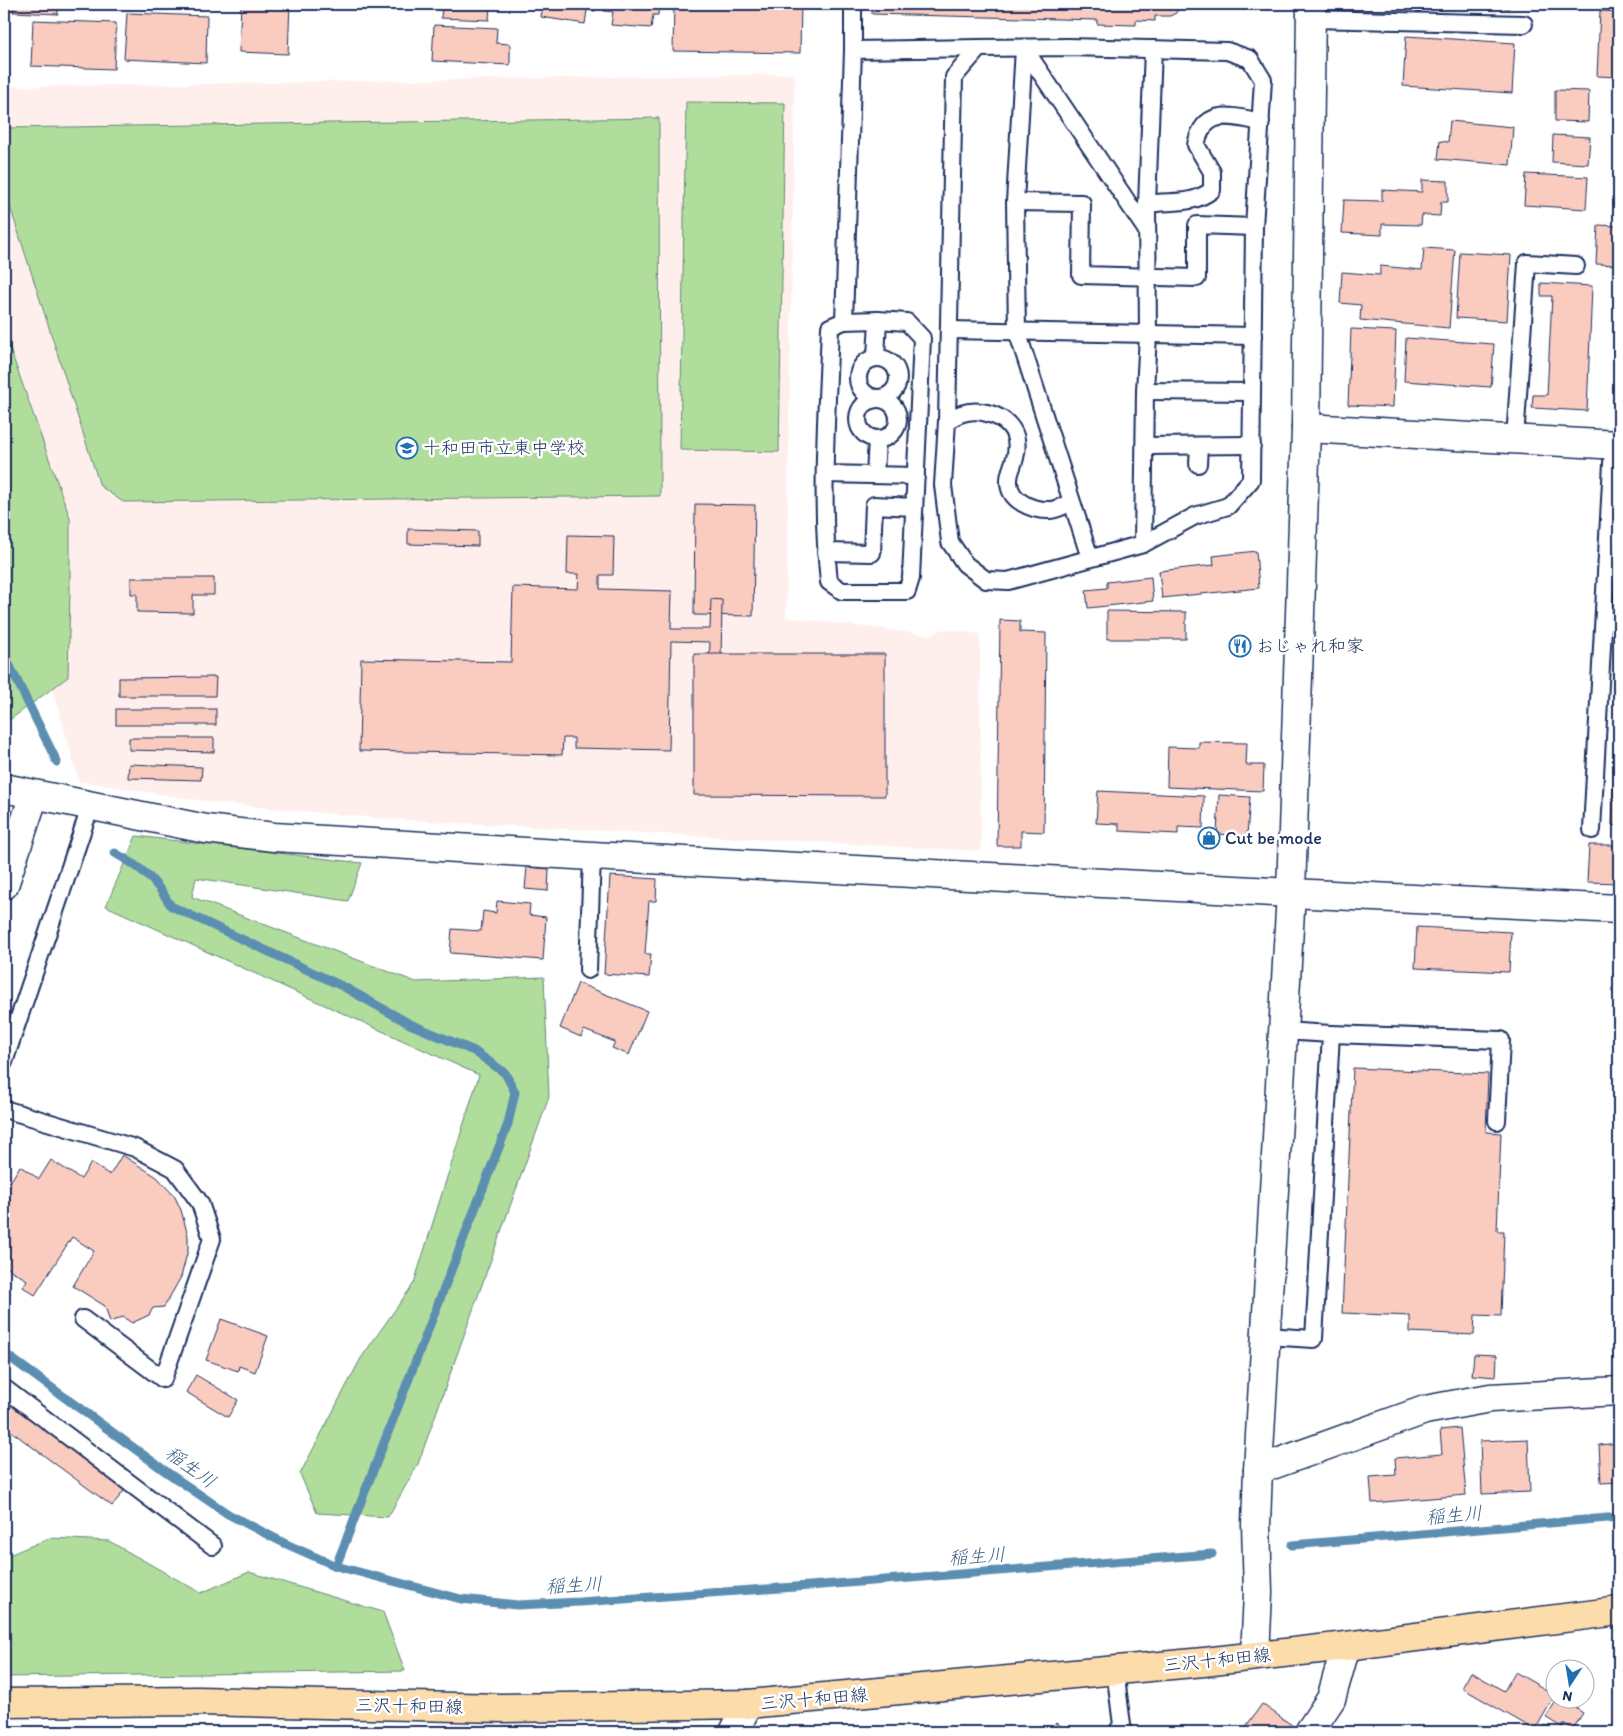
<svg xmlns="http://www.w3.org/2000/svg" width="1623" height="1736" font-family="Itim,'Klee One',sans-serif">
<rect width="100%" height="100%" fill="#fff"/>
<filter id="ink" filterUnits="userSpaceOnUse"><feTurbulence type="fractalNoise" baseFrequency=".02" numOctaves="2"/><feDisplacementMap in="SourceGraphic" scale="10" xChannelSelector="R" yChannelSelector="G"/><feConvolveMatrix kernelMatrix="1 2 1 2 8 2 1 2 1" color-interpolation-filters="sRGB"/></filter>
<g filter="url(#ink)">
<polygon fill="#feefec" points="795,74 786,617 930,635 944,629 980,634 981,851 387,819 216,803 79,781 43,656 4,408 4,87"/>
<g fill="#b0dd9b" stroke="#66867c">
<polygon points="686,102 785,103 779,452 680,450"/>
<polygon points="659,118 660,496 123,502 100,486 4,188 4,128"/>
<polygon points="4,332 70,518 70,590 68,677 4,724"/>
<polygon points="136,836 362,863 348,901 196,878 192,897 416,982 544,977 549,1097 418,1464 388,1517 317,1513 300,1474 361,1358 414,1283 479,1075 106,906"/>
<polygon points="50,1538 109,1541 201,1593 249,1572 383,1612 405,1671 4,1677 4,1557"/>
</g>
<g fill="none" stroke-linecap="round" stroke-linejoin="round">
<g stroke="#5c8eb1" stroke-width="9">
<polyline points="4,654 57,762"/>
<path d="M 115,853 C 142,868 155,879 171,906 L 344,987 L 410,1024 L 474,1051 L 505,1073 L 515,1092 L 508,1124 L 336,1566"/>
<polyline points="4,1353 168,1473 228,1514 284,1543 336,1566 461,1599 517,1605 580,1602 809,1586 1212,1554"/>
<polyline points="1292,1545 1619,1517"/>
</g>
</g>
<g fill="#facbbf" stroke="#1b2f5e">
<polygon points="14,4 58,4 58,14 13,12"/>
<polygon points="241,4 290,4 288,54 239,52"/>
<polygon points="442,4 490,4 489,20 441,18"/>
<polygon points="543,4 596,4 595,11 587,10 585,24 541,17"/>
<polygon points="605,4 659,4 658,15 653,15 651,28 611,25 613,12 604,11"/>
<polygon points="674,4 801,4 800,53 673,51"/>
<polygon points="872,4 1177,4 1179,7 1176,13 1170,16 1155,16 1155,21 1136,20 1136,25 1097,24 1097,20 872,14"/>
<polygon points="1443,4 1509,4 1509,8"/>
<polygon points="1600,11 1619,12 1619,77 1597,76"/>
<polygon points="127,13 207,16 206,63 124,59"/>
<polygon points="33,20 116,23 114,69 31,66"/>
<polygon points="434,25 497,28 496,43 510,44 510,65 432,61"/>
<polygon points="1406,36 1515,43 1512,93 1403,86"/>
<polygon points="1555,90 1589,91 1588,122 1555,121"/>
<polygon points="1450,121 1513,127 1510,165 1438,159 1440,141 1448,142"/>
<polygon points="1553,135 1590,137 1588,164 1552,162"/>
<polygon points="1526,174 1588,177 1586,209 1524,205"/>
<polygon points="1422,180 1448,181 1448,202 1441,202 1440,216 1422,215 1421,225 1382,224 1382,235 1342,233 1344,200 1382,201 1382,190 1422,192"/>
<polygon points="1598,225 1619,226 1619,265 1596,264"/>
<polygon points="1424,248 1455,250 1449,328 1360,320 1361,305 1340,303 1342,272 1380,275 1380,266 1422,270"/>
<polygon points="1460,252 1511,255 1507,321 1456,318"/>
<polygon points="1541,283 1592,286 1587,411 1532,408 1533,395 1547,395 1552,296 1541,296"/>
<polygon points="1351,329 1396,331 1393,407 1348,405"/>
<polygon points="1406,338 1494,344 1491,387 1404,381"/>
<polygon points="1614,387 1619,387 1619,404 1613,404"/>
<polygon points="695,504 755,505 753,616 694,615"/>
<polygon points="408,529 478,531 478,546 408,544"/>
<polygon points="568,535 614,536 613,575 600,575 600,589 672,591 671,629 710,629 711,599 722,600 721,662 709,662 710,642 671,641 669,750 574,748 574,738 563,738 562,755 359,751 361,659 511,662 513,587 578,589 579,574 567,574"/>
<polygon points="1256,551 1259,588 1162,598 1159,571 1214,565 1213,556"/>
<polygon points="1151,577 1153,601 1088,608 1086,590 1107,588 1107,582"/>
<polygon points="131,578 214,578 214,595 193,595 193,613 137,612 137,594 131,594"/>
<polygon points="1107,611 1186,612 1186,639 1107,639"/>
<polygon points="1000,620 1020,621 1020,632 1046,633 1044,832 1021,831 1021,846 997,846"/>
<polygon points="694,654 885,654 885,796 694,795"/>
<polygon points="216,677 215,696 119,696 119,678"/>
<polygon points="1617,695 1619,695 1619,826 1612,825"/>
<rect x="116" y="709" width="100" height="16"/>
<polygon points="129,738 214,738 214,752 129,750"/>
<polygon points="1199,742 1247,743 1246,765 1264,765 1263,791 1167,787 1168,747 1199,748"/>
<polygon points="129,764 202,767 201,780 128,778"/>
<polygon points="1098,791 1204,796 1203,828 1178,827 1178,834 1119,831 1119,824 1096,823"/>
<polygon points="1219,795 1250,797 1247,836 1217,834"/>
<polygon points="1589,845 1619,845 1619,883 1587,882"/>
<polygon points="527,867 549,869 548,891 525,889"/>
<polygon points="610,876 657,879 656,901 649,901 645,954 651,954 649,977 604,974"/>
<polygon points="497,901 530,904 529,915 546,917 543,960 450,953 452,929 481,931 483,911 496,913"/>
<polygon points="1417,927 1511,932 1509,972 1415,968"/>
<polygon points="578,983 647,1011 629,1055 612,1048 615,1042 584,1030 581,1037 560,1028"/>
<polygon points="1353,1068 1488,1074 1486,1132 1501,1133 1497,1231 1504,1231 1501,1316 1475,1315 1474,1335 1410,1332 1410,1316 1342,1313"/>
<polygon points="122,1155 157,1177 175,1197 181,1210 188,1236 188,1250 181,1277 164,1307 153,1308 149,1315 132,1323 123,1317 110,1322 105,1306 73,1286 94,1251 72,1237 35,1295 23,1287 27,1280 4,1266 4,1212 11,1201 4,1196 4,1192 20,1166 39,1179 51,1160 81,1179 91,1163 110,1175"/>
<polygon points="221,1319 268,1336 255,1372 239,1366 238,1371 206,1360"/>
<polygon points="1474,1354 1497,1355 1496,1377 1472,1375"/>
<polygon points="196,1375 238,1400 228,1417 186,1392"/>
<polygon points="4,1397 127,1487 112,1506 4,1426"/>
<polygon points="1460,1428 1466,1495 1372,1503 1370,1477 1396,1475 1395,1458 1442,1454 1440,1430"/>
<polygon points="1528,1439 1530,1492 1482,1494 1480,1441"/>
<polygon points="1619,1443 1619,1482 1601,1483 1599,1445"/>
<polygon points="1471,1672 1504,1691 1515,1672 1555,1695 1535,1730 1462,1688"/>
<polygon points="1619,1672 1619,1684 1614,1681"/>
<polygon points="1558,1698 1561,1698 1583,1713 1573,1729 1565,1724 1562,1727 1546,1717"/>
<polygon points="1262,1704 1296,1728 1294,1732 1242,1732"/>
<polygon points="1057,1723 1070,1732 1050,1732"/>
<polygon points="1545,1725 1556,1732 1540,1732"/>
</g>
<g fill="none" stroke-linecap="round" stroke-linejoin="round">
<g stroke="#1b2f5e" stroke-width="20">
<g id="lane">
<polyline points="853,4 853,50"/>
<polyline points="1311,19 1524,24"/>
<polygon points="1068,47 1227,51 1250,59 1263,80 1254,227 1251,480 1228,506 1195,516 1143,544 1008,581 986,580 965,564 950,542 943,485 947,421 954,77 979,48"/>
<polyline points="1015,202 1082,203 1081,275 1197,278 1197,225 1254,227"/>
<path d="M 1147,204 C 1172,200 1191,206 1212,190 L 1212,172 L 1196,145 C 1204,107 1231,116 1261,122"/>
<path d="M 878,320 L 907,322 L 922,338 L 911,578 L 907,591 L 842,591 L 829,582 C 820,497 827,412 830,327 L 844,321 Z"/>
<polyline points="844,321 853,50 979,48"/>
<polyline points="950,330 1253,336"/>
<polyline points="876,357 878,320"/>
<circle cx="878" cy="378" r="20"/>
<polyline points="1145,391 1252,392"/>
<circle cx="878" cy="419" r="20"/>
<path d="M 947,421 C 960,412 972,409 987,413 C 1010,419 1021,435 1015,458 C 1013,466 1009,472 1009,480 C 1008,501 1033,511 1050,510 C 1057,510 1065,505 1071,502"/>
<polyline points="1515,439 1527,263 1576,266"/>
<polyline points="1145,446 1252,445"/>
<polyline points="1198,464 1199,446"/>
<polyline points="825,474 916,476"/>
<polyline points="875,475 877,439"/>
<polyline points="1143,544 1145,391 1148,334 1147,204 1153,49"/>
<polyline points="826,552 872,553 874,505 914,507"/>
<polyline points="1090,558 1017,331 1015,202 1024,48 1147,231"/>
<polyline points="1592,830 1613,445"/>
<polyline points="588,970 592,856"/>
<polyline points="1331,1034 1501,1040 1497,1121"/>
<polyline points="4,1062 91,805"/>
<polyline points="4,1109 135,1148 175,1169 200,1203 212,1239 163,1379 83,1319"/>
<polyline points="1265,1336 1314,1339 1331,1034 1283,1031"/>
<polyline points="4,1388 213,1546"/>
<polyline points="1115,1670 1122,1725 1117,1732"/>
</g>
</g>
<g stroke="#1b2f5e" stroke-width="31">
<g id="street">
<polyline points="1306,428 1619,445"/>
<polyline points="4,788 206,829 274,837 592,856 1291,893 1619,909"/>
<polyline points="4,885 34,795"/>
<polyline points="1258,1470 1425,1410 1490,1398 1619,1391"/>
<polyline points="1255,1656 1258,1593 1256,1524 1258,1470 1291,893 1306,428 1311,4"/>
<polyline points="734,1732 748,1704"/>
<polyline points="1309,1732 1331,1699 1346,1646"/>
</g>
</g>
<g stroke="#1b2f5e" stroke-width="31">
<polyline id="primary" points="4,1703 198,1701 502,1708 748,1704 1204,1662 1346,1646 1619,1611"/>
</g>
<use href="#lane" stroke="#fff" stroke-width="16"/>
<use href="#street" stroke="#fff" stroke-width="28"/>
<use href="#primary" stroke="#fddcac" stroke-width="28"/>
</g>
</g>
<defs>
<g id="school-ring" transform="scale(1.125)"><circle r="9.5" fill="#fff" stroke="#1f6fb2" stroke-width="1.5"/><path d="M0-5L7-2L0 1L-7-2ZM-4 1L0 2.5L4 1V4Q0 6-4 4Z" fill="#1f6fb2"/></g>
<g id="restaurant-ring" transform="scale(1.125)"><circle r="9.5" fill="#fff" stroke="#1f6fb2" stroke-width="1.5"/><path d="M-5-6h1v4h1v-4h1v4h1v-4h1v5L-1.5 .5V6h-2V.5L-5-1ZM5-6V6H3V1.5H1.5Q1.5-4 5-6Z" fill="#1f6fb2"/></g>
<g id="shop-ring" transform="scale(1.125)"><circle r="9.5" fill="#fff" stroke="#1f6fb2" stroke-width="1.5"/><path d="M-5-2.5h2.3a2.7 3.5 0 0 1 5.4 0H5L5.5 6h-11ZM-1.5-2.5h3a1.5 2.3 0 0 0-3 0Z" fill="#1f6fb2"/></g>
</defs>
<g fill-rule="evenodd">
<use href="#school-ring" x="407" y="448"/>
<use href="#restaurant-ring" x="1240" y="646"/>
<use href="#shop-ring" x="1209" y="838"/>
</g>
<g text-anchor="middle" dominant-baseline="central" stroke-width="5" stroke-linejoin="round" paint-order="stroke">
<g font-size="18" fill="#1b2f5e" stroke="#fff" text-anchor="start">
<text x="423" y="448">十和田市立東中学校</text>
<text x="1256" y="646">おじゃれ和家</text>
<text x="1225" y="838">Cut be mode</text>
</g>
<g font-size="18" fill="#1b2f5e" stroke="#fff">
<text transform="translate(1217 1660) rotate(-6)">三沢十和田線</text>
<text transform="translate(814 1699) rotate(-5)">三沢十和田線</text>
<text transform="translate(409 1706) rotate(1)">三沢十和田線</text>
</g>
<g font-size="19" font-style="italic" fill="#3b5f87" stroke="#fff">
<text transform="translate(191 1467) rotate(36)">稲生川</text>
<text transform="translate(1454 1515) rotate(-5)">稲生川</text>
<text transform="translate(977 1556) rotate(-4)">稲生川</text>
<text transform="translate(574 1585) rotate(-3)">稲生川</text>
</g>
</g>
<rect width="1623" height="1736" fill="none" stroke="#fff" stroke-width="20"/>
<rect x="10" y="10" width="1603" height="1716" fill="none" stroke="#1b2f5e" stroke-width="2" filter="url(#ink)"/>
<g transform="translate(1570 1684) rotate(192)"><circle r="24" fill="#ffffff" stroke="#a4acbf"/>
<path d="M0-4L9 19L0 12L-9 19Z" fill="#1f6fb2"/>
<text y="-8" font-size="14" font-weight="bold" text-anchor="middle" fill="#1b2f5e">N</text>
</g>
</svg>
